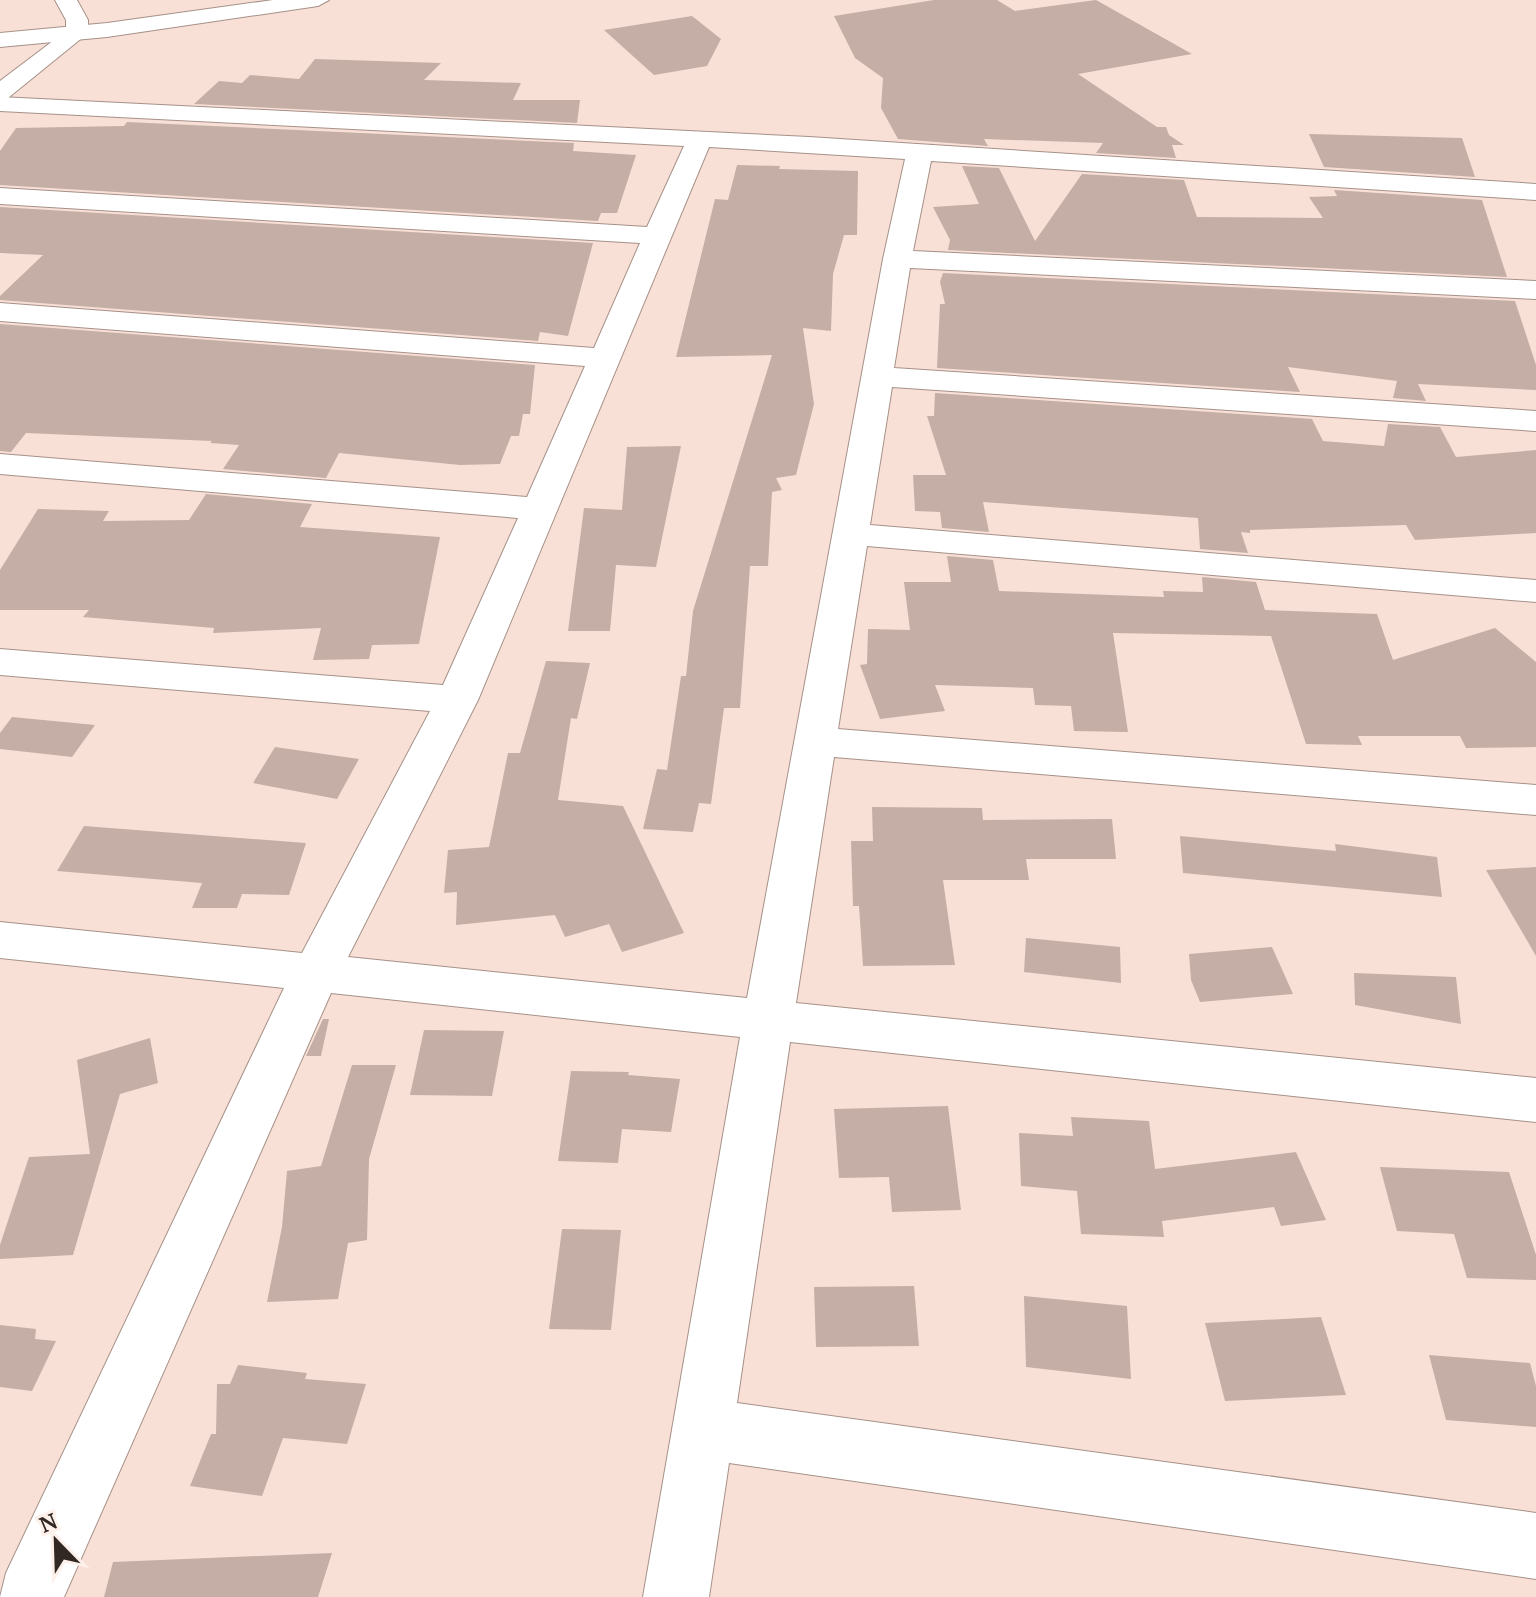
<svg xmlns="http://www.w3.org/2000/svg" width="1536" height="1597" font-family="'PT Serif',serif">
<rect width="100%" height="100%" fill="#f8e0d7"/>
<g fill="#c4aea5">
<polygon points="934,0 997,0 1015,11 1096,0 1192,54 1078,74 1157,127 1166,127 1169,135 1184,145 1172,145 1176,158 1096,153 1103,143 984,139 988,146 898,139 881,108 883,78 855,58 834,16"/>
<polygon points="692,16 721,39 707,66 654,75 604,30"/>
<polygon points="315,59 441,63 424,80 521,83 513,100 580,100 577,123 194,104 219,81 242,83 250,75 299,79"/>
<polygon points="127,122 574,143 573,151 636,155 617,213 601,213 598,221 0,185 0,151 16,128 124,126"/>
<polygon points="1309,134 1462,138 1475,177 1324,167"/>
<polygon points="737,165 780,166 779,169 858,171 857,235 844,235 833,274 831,331 803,328 814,404 796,475 776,478 782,490 772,492 768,566 750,566 740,708 724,708 711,804 699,803 693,832 643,829 657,769 667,770 681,676 686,676 693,611 772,355 676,357 715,199 728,200"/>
<polygon points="962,166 999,168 1035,241 1082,174 1184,180 1197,217 1323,218 1309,197 1337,196 1334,190 1482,200 1507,277 948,250 950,240 933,207 979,204"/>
<polygon points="0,207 593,243 568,336 540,332 538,341 0,300 0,296 43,255 0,253"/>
<polygon points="943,273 1515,301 1536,365 1536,390 1418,384 1426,401 1393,398 1397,381 1288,367 1300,392 937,368 940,304 945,304 940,282"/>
<polygon points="0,324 535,365 530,414 523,414 519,436 511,436 500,464 460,465 339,453 326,478 223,469 239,445 210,443 212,441 26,433 11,452 0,451"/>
<polygon points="935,393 1312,419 1323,441 1384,446 1388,424 1440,427 1456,457 1536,450 1536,533 1415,540 1406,525 1250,530 1250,533 1241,532 1248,553 1200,549 1198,518 983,502 989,532 942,528 940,512 915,511 913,475 946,475 927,416 934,416"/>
<polygon points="681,446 656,567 616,565 610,631 568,631 584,508 622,510 627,447"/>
<polygon points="206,494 312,504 300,527 440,537 419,644 372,645 369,659 313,660 321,628 213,633 214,628 83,617 89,610 0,610 0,570 38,509 109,511 103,521 189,520"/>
<polygon points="947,556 993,560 999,591 1164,597 1163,591 1203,592 1202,577 1256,582 1265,610 1377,614 1393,660 1495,628 1536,662 1536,747 1466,748 1460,736 1358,736 1362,745 1306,744 1271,636 1113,633 1128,732 1074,731 1071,706 1035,705 1033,688 935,685 945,711 880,719 860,665 867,664 868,629 910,630 904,582 951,582"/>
<polygon points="546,661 590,663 577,719 571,718 558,800 623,806 684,933 622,952 609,924 565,937 555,915 456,925 457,892 444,893 448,850 489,847 508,753 520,753"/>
<polygon points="12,717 95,725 72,757 0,749 0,733"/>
<polygon points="275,747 359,759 337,799 253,783"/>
<polygon points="872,807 982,808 983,820 1112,819 1116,859 1026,859 1029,880 943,880 955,965 863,966 859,906 853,906 851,841 873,841"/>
<polygon points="84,826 306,843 289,895 242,894 237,908 192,908 202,883 57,871"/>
<polygon points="1180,836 1336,851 1335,844 1437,857 1442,897 1183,873"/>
<polygon points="1536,867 1536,956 1486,870"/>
<polygon points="1026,938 1120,947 1121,983 1024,972"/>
<polygon points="1272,947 1293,994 1200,1002 1191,980 1189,954"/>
<polygon points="1354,973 1456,977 1461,1024 1355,1005"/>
<polygon points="323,1019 329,1019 321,1056 306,1056"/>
<polygon points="424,1030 504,1031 492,1096 410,1095"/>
<polygon points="150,1038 158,1083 120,1094 73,1255 0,1259 0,1245 29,1157 90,1154 77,1060"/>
<polygon points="352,1065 396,1065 369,1159 367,1240 348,1243 338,1299 267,1302 282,1227 287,1171 321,1166"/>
<polygon points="571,1071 629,1072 628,1075 680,1079 671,1132 622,1129 618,1163 558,1161"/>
<polygon points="948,1106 961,1210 892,1212 889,1177 839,1178 834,1109"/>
<polygon points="1071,1117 1149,1121 1155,1169 1296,1152 1326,1220 1281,1226 1274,1207 1162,1221 1164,1237 1081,1234 1077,1191 1021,1186 1019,1133 1073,1136"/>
<polygon points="1380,1167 1509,1172 1536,1255 1536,1280 1467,1278 1454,1234 1397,1231"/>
<polygon points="562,1229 621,1230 611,1330 549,1329"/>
<polygon points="914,1286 919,1346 816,1347 814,1287"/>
<polygon points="1024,1296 1127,1306 1131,1379 1026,1367"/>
<polygon points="1321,1317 1346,1395 1225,1401 1205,1323"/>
<polygon points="0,1325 36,1329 35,1339 56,1341 32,1391 0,1387"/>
<polygon points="1429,1355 1530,1363 1536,1386 1536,1427 1446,1420"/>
<polygon points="238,1365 307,1373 305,1379 366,1384 347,1444 283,1438 262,1496 190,1486 211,1434 216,1434 217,1384 230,1384"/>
<polygon points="332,1553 318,1597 104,1597 113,1562"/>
</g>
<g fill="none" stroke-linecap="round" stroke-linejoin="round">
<g stroke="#a69188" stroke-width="2">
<g id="street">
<polygon points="273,0 329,0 318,6 107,37 0,47 0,33 107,23"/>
<path d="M 0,97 L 809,137 L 1536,184 L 1536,200 L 931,161 L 913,251 L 1536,281 L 1536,299 L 910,268 L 894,368 L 1536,411 L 1536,431 L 892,387 L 870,525 L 1536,580 L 1536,602 L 867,546 L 838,729 L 1536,785 L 1536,815 L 834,757 L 796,1003 L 1536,1078 L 1536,1122 L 790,1042 L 737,1403 L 1536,1513 L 1536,1579 L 729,1463 L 709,1597 L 643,1597 L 740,1037 L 331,993 L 64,1597 L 0,1597 L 6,1573 L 284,988 L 0,958 L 0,922 L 302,953 L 430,711 L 0,675 L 0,649 L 443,685 L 518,518 L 0,474 L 0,454 L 527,497 L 585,366 L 0,321 L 0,303 L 594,348 L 640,243 L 0,204 L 0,188 L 647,227 L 684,146 L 0,111 ZM 709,147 L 905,159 L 883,259 L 747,998 L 348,957 L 478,700 Z"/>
</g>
</g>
<g stroke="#a69188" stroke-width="2">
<polygon id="secondary" points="55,0 77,0 88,20 88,33 8,98 0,100 0,81 66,31 66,20"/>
</g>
<use href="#street" fill="#fff" fill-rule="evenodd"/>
<use href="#secondary" fill="#fff" fill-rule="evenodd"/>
</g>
<g transform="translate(56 1541) rotate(337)" stroke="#fef0ea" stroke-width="6" paint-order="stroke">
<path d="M0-6L14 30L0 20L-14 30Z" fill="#312824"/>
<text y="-12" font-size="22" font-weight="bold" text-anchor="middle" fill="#312824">N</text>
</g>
</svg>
